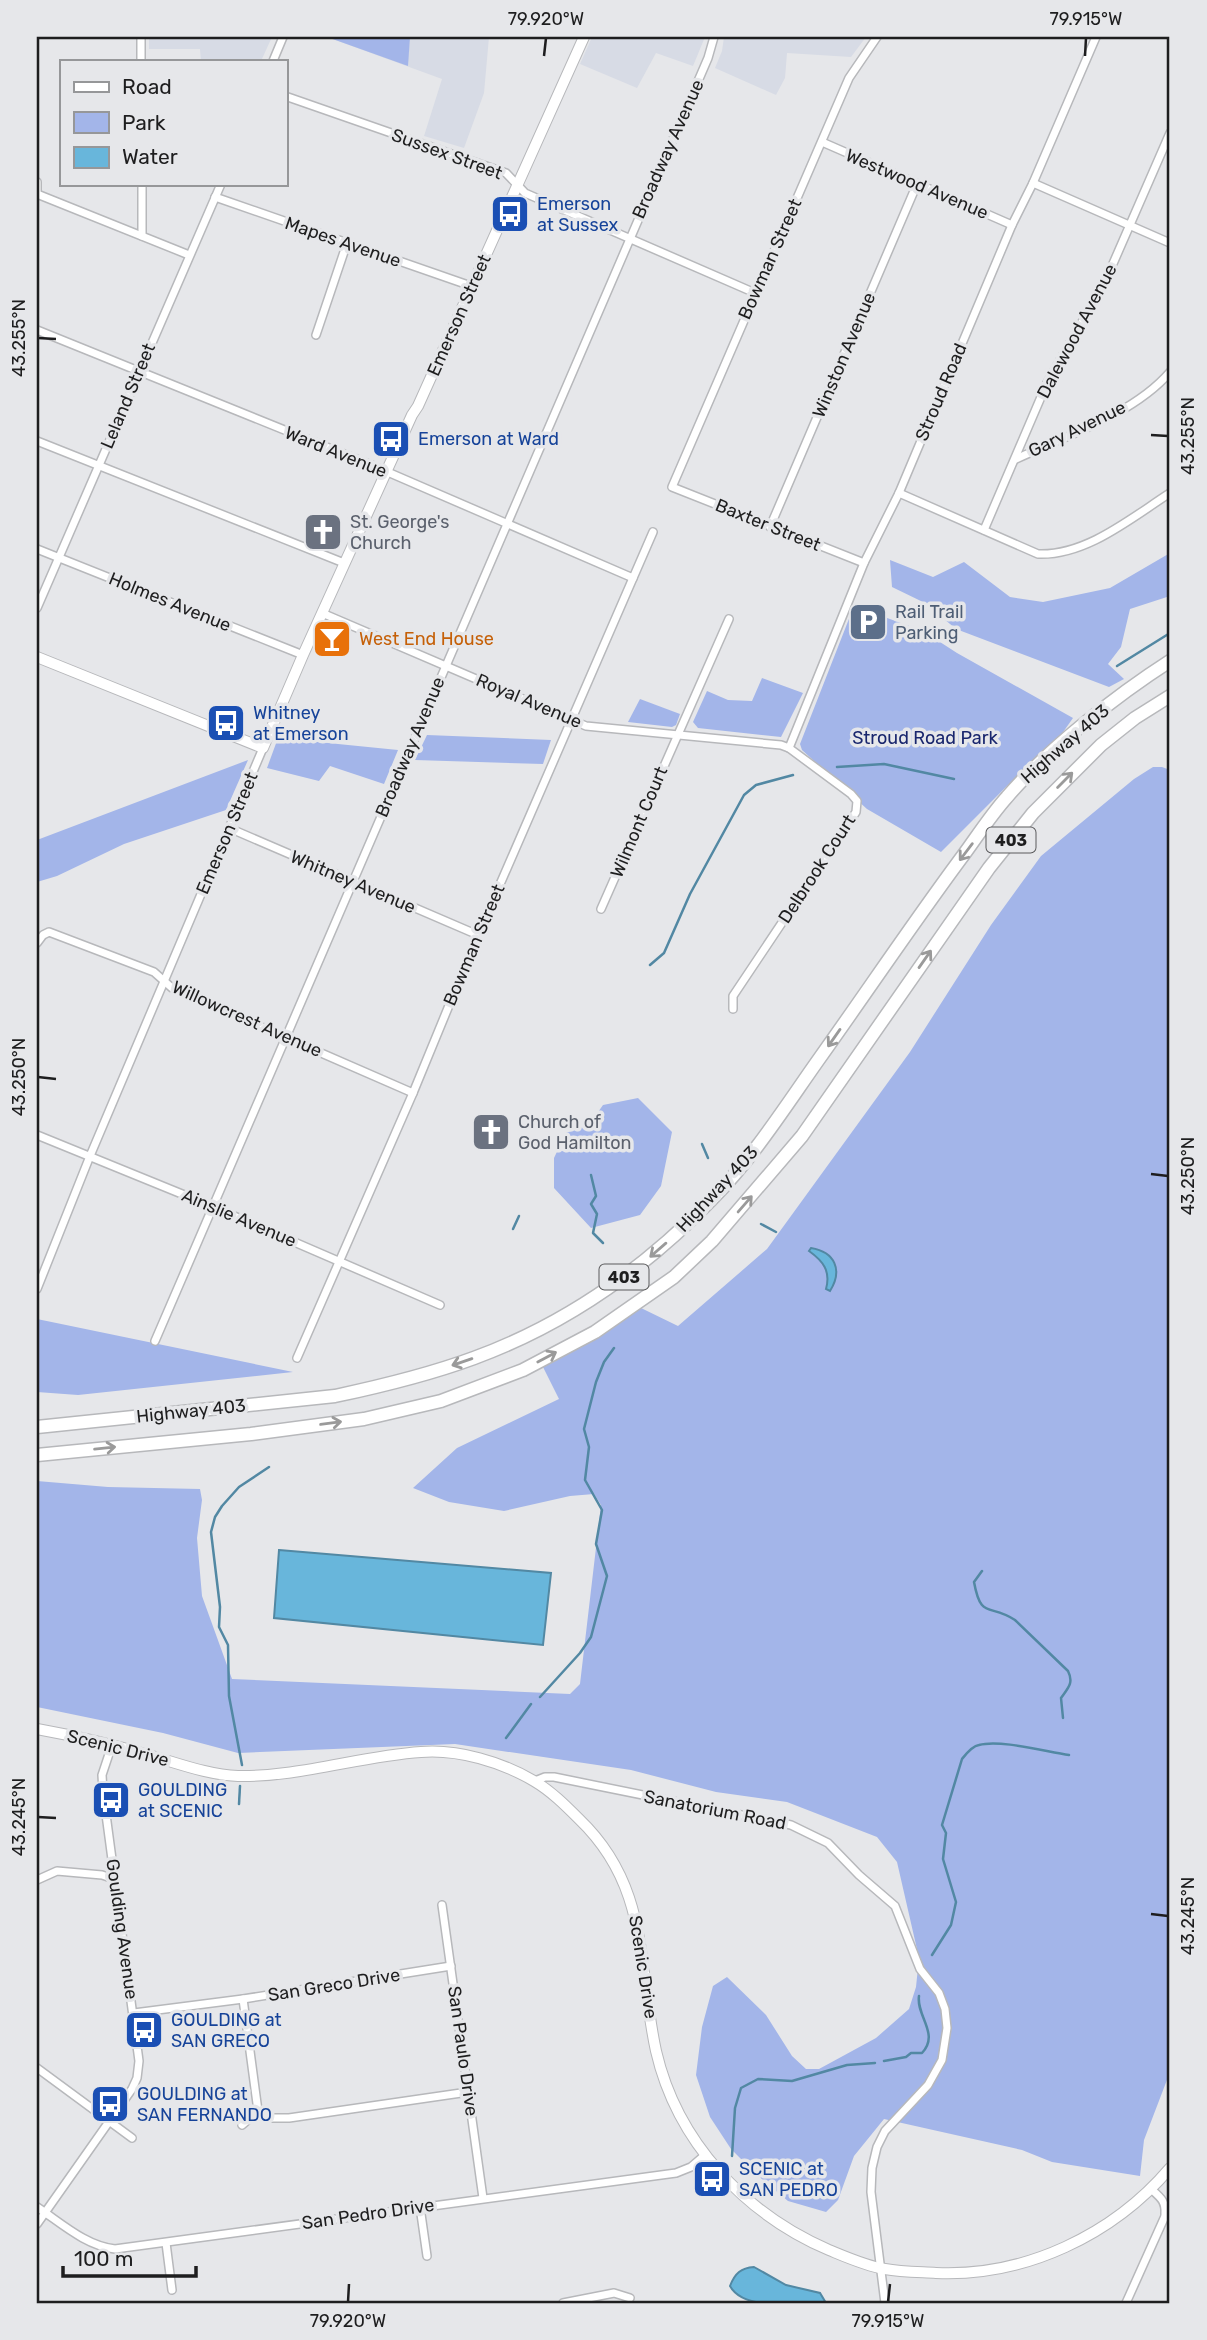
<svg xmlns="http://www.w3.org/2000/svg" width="1207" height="2340" font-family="Rubik,sans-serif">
<rect width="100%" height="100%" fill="#e6e7ea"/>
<g fill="#d7dbe5">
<polygon points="149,37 272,37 261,61 201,61 200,49 149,49"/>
<polygon points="327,37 489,37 484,93 464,148 424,136 442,79"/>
<polygon points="592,37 705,37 693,66 656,53 637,88 580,64"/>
<polygon points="724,37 866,37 851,57 787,53 785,78 776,95 715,68 722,51"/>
</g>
<g fill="#a3b5e9">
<polygon points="327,37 410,37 408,66"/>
<polygon points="1170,553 1170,596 1130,609 1121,647 1108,664 1124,679 1109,687 956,629 925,603 892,587 890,560 933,577 964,562 1010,597 1043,602 1110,588"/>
<polygon points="854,606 923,631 957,653 1073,718 1049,752 1007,786 941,852 867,809 802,750 800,744"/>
<polygon points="762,678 803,693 781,737 698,728 693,722 707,691 728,700 752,701"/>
<polygon points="640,699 680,714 676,725 672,727 628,722"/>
<polygon points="427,735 551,740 543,764 415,760"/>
<polygon points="278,738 398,750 384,784 330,766 319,781 267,768"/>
<polygon points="248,760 226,810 124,844 57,876 37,882 37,840"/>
<polygon points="1153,767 1162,767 1170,770 1170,2072 1144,2140 1140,2176 1052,2162 1022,2150 884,2119 854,2156 838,2200 826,2212 788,2201 757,2175 731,2149 710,2117 696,2075 702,2027 713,1986 727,1977 766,2015 792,2056 806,2069 819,2069 876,2038 909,2009 916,1987 919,1958 897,1862 877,1837 787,1802 716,1792 631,1770 455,1744 238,1753 163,1733 37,1707 37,1481 108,1487 200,1489 202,1500 197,1538 202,1596 232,1679 570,1694 580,1684 601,1505 594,1494 570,1496 504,1511 449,1502 413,1488 457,1448 559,1399 543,1367 587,1344 641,1308 678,1326 767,1249 910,1052 991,925 1041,856 1134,779"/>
<polygon points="638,1098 672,1132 661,1186 640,1215 591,1228 554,1188 554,1158 566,1133 589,1125 603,1105"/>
<polygon points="37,1319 293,1372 78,1395 37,1392"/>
</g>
<g fill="#68b6db" stroke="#5288a3" stroke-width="2">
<path d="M 811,1248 C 835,1252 843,1270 830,1291 L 826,1289 C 831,1271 823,1261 809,1251 Z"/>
<polygon points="279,1550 551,1573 543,1645 274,1618"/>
<path d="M 754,2267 L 786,2285 L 820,2293 L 826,2303 C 799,2303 744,2312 730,2286 C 735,2273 741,2268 754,2267 Z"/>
</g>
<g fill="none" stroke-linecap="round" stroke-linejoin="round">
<g stroke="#5288a3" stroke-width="2.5">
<polyline points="1117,666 1170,633"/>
<polyline points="837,767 884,764 954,779"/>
<polyline points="650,965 664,953 690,894 744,795 756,785 793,775"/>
<polyline points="702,1144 708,1158"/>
<polyline points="591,1175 596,1196 591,1204 597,1214 593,1233 603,1243"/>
<polyline points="761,1224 776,1232"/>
<polyline points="513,1229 519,1216"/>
<path d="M 982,1571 L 974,1582 C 981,1620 989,1603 1015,1620 L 1068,1671 C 1074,1683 1068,1688 1061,1698 L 1063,1718"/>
<polyline points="540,1697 580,1653 591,1637 607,1576 596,1544 602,1510 585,1480 589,1447 584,1429 596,1382 604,1362 614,1348"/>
<polyline points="506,1738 531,1704"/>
<polyline points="242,1765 229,1696 228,1645 219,1627 220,1607 211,1532 215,1517 222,1506 239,1487 269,1467"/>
<polyline points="239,1804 240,1786"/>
<path d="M 932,1955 L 951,1925 L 956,1902 L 943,1859 L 946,1833 L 942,1825 L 962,1759 C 966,1754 972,1746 979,1745 C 1000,1739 1047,1752 1069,1755"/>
<path d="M 884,2061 L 906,2057 L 911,2053 L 922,2053 C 940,2034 916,2016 919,1996"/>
<polyline points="732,2156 735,2108 741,2088 758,2079 792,2081 847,2065 875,2063"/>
</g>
<g stroke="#b7b8bb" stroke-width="10">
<g id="street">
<polyline points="141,37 141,61"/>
<polyline points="273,61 283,37"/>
<polyline points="285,96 506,173 525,193 755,293"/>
<polyline points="822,142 1012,225"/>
<polyline points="37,182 37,195"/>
<polyline points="1033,183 1170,243"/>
<polyline points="142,184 142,236"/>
<polyline points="37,194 189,255"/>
<polyline points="215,197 471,286"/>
<polyline points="37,330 376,467 633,578"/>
<polyline points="316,335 347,243"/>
<polyline points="37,441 344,563"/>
<path d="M 1016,459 C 1066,436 1134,414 1170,372"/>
<path d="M 899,493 L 1038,554 C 1086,556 1131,518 1170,493"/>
<polyline points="770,527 917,184"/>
<polyline points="984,530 1047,383 1105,282 1170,133"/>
<polyline points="37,549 303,655"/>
<polyline points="864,563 672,487 849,78 877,37"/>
<polyline points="37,608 221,184"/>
<polyline points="322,613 586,726 781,745 789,748 851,794 857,801 856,812 733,996 733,1009"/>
<polyline points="789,748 864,563 899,493 1012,225 1033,183 1096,37"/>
<polyline points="229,828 478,935"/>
<polyline points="601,909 729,619"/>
<polyline points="37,943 43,935 49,932 154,972 172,988 413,1093"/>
<polyline points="37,1135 204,1203 440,1305"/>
<polyline points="37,1289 90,1156 263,748"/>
<polyline points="155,1341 708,58 714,37"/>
<polyline points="297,1358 413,1093 478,935 653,532"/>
<polyline points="535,1781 545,1777 554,1777 791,1825 828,1843 859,1875 895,1906 920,1969 939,1993 945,2009 947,2028 942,2060 928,2085 885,2131 877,2147 872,2168 871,2192 885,2303"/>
<polyline points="37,1880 57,1871 102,1875 114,1879"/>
<polyline points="442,1905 483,2198"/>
<polyline points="243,1999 258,2111 264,2118 289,2118 468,2092"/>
<polyline points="134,2013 243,1999 451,1966"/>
<polyline points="37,2068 132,2138"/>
<polyline points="242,2125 258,2111"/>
<path d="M 1151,2189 C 1160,2197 1166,2201 1165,2214"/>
<path d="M 37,2207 C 61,2223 86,2246 115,2249 L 676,2173 L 691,2167 L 705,2155"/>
<polyline points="420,2207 427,2256"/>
<polyline points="37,2224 132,2089 137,2078 139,2061 103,1792 102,1775 112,1745"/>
<polyline points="166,2243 172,2290"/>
<polyline points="563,2303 614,2293 630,2298"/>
<polyline points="1126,2303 1170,2205"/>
</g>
</g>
<g stroke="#b7b8bb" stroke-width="12">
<g id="secondary">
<polyline points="37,657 263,748 303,655 412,415 418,406 584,37"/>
<path d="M 37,1729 C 76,1736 114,1745 152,1756 C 180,1764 209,1775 238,1776 C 300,1777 360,1756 421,1752 C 458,1749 502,1762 534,1781 C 551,1791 565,1805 579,1819 C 650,1887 637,1964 656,2051 C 677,2142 745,2214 829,2250 C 846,2257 866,2266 885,2269 C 901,2272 919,2272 936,2273 C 1025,2277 1113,2235 1170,2168"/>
</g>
</g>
<g stroke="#b7b8bb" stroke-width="15">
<g id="highway">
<path d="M 37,1427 L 335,1396 C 382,1386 428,1375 474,1358 C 564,1325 644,1269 711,1200 C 753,1158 785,1107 819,1059 C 866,993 911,926 959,861 C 975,840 989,817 1007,797 C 1048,749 1117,695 1170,661"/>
<polyline points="37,1455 251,1434 364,1419 441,1401 523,1370 595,1332 674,1277 712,1241 802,1136 989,868 1033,813 1101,745 1135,718 1170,696"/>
</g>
</g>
<use href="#street" stroke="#fff" stroke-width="7"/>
<use href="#secondary" stroke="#fff" stroke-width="10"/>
<use href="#highway" stroke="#fff" stroke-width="12"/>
</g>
<defs><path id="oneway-shaft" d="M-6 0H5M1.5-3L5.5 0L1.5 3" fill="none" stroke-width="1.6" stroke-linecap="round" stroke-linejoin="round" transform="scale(1.75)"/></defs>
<g stroke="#9a9a9a">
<use href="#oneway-shaft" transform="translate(1065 780) rotate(-45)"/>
<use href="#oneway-shaft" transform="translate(966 852) rotate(127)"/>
<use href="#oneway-shaft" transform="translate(925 959) rotate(-55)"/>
<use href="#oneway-shaft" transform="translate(834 1038) rotate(125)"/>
<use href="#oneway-shaft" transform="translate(745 1204) rotate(-49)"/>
<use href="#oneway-shaft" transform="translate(658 1250) rotate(139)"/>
<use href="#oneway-shaft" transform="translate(547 1357) rotate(-28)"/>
<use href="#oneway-shaft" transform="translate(462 1362) rotate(161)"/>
<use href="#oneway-shaft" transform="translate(331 1423) rotate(-8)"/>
<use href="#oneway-shaft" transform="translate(105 1448) rotate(-6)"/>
</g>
<path fill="none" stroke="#1e1e1f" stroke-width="2.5" d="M 544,56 L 546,38M 1085,56 L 1086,38M 38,338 L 56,339M 1151,435 L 1168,436M 38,1077 L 56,1079M 1151,1174 L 1168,1176M 38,1817 L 56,1818M 1151,1914 L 1168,1916M 348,2302 L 349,2284M 888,2302 L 890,2284"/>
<defs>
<g id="bus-square" transform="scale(2.0125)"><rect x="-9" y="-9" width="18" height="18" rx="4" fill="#1a4fb4" stroke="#e6e7ea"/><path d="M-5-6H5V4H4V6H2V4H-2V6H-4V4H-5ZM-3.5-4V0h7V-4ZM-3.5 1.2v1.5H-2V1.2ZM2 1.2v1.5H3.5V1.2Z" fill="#fff"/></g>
<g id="church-square" transform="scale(2.0125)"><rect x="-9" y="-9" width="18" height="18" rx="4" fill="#6b7280" stroke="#e6e7ea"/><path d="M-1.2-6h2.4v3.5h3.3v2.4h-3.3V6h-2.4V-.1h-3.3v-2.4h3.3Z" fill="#fff"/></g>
<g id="parking-square" transform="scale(2.0125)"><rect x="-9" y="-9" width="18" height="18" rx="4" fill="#5c6f8a" stroke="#e6e7ea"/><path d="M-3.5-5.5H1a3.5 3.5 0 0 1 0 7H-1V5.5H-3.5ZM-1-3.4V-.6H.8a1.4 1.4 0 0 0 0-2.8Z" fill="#fff"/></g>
<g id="bar-square" transform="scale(2.0125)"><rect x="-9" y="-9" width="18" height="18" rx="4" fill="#e8710a" stroke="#e6e7ea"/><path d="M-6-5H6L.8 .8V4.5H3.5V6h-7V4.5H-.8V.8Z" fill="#fff"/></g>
</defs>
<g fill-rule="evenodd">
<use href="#bus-square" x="510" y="214"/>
<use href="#bus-square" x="391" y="439"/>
<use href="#church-square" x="323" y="532"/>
<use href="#parking-square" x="868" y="622"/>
<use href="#bar-square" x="332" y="639"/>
<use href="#bus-square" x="226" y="723"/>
<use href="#church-square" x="491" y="1132"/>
<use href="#bus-square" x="111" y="1800"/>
<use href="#bus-square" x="144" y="2030"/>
<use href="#bus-square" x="110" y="2104"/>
<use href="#bus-square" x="712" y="2179"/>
</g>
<g text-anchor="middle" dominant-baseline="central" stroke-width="7" stroke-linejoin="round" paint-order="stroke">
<g fill="#e6e7ea" stroke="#5a5a5c" stroke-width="2">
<rect x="986.5" y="827.5" width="49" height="25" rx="5"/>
<rect x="599.5" y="1264.5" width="49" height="25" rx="5"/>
</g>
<g font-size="16" font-weight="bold" fill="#1e1e1f">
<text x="1011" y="840">403</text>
<text x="624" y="1277">403</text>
</g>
<g font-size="18" fill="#1e1e1f" stroke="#e6e7ea">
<text transform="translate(668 149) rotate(-66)">Broadway Avenue</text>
<text transform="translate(447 154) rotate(20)">Sussex Street</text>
<text transform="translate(917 184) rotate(23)">Westwood Avenue</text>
<text transform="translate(343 242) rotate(19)">Mapes Avenue</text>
<text transform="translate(770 259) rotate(-66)">Bowman Street</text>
<text transform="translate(459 315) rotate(-66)">Emerson Street</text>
<text transform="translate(1077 331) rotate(-62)">Dalewood Avenue</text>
<text transform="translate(844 355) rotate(-67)">Winston Avenue</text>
<text transform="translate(941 392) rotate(-67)">Stroud Road</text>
<text transform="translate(128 396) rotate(-67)">Leland Street</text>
<text transform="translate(1077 429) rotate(-26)">Gary Avenue</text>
<text transform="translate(336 452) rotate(22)">Ward Avenue</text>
<text transform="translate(768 525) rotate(22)">Baxter Street</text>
<text transform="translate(170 602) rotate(22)">Holmes Avenue</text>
<text transform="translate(529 701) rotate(23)">Royal Avenue</text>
<text transform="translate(1065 744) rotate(-41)">Highway 403</text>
<text transform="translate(410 747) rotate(-67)">Broadway Avenue</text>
<text transform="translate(639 822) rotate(-67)">Wilmont Court</text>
<text transform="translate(227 833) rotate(-67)">Emerson Street</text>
<text transform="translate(817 869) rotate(-57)">Delbrook Court</text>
<text transform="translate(353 882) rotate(23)">Whitney Avenue</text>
<text transform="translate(474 945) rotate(-67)">Bowman Street</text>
<text transform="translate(247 1019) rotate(24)">Willowcrest Avenue</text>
<text transform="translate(717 1189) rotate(-47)">Highway 403</text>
<text transform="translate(239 1218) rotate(23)">Ainslie Avenue</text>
<text transform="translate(191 1411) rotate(-6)">Highway 403</text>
<text transform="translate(118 1748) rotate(14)">Scenic Drive</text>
<text transform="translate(715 1810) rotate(11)">Sanatorium Road</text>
<text transform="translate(122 1929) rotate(82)">Goulding Avenue</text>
<text transform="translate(643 1967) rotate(81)">Scenic Drive</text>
<text transform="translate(334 1985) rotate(-9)">San Greco Drive</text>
<text transform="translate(463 2051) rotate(82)">San Paulo Drive</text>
<text transform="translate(368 2214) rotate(-8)">San Pedro Drive</text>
</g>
<g font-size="18" fill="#164399" stroke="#e6e7ea" text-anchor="start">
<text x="537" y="204">Emerson<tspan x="537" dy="21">at Sussex</tspan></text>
<text x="418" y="439">Emerson at Ward</text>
<text x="253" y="713">Whitney<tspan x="253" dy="21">at Emerson</tspan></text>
<text x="138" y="1790">GOULDING<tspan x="138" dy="21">at SCENIC</tspan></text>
<text x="171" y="2020">GOULDING at<tspan x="171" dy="21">SAN GRECO</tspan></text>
<text x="137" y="2094">GOULDING at<tspan x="137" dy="21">SAN FERNANDO</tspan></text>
<text x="739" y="2169">SCENIC at<tspan x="739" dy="21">SAN PEDRO</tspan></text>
</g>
<g font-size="18" fill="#5b616d" stroke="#e6e7ea" text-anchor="start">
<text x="350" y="522">St. George's<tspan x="350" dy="21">Church</tspan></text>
<text x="518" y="1122">Church of<tspan x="518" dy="21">God Hamilton</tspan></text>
</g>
<g font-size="18" fill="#4e5e75" stroke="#e6e7ea" text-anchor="start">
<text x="895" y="612">Rail Trail<tspan x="895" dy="21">Parking</tspan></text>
</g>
<g font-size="18" fill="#c56008" stroke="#e6e7ea" text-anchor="start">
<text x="359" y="639">West End House</text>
</g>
<g font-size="18" fill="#19266d" stroke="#e6e7ea">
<text x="925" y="738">Stroud Road Park</text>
</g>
</g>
<rect width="1207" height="2340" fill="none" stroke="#e6e7ea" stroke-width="77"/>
<rect x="60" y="60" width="228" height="126" fill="#e6e7ea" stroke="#969799" stroke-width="2"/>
<rect x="74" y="82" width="35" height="10" fill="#ffffff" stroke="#969799" stroke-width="2"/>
<text x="122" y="94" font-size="21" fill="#1e1e1f">Road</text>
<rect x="74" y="112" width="35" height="21" fill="#a3b5e9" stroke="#969799" stroke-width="2"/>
<text x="122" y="130" font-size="21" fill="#1e1e1f">Park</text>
<rect x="74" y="147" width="35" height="21" fill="#68b6db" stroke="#969799" stroke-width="2"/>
<text x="122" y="164" font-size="21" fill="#1e1e1f">Water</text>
<path d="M63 2266v10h133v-10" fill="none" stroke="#1e1e1f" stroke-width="3.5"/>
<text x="74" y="2266" font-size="21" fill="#1e1e1f" stroke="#e6e7ea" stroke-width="5" paint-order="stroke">100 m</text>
<rect x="38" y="38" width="1130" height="2264" fill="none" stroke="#1e1e1f" stroke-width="2.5"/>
<g font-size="18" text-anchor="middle" fill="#1e1e1f">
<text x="546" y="25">79.920°W</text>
<text x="1086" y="25">79.915°W</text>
<text transform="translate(19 338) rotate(-90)" y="6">43.255°N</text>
<text transform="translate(1188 436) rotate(-90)" y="6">43.255°N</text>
<text transform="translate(19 1077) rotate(-90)" y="6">43.250°N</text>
<text transform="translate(1188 1176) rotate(-90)" y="6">43.250°N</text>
<text transform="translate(19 1817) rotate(-90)" y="6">43.245°N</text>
<text transform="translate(1188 1916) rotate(-90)" y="6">43.245°N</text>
<text x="348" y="2327">79.920°W</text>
<text x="888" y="2327">79.915°W</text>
</g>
</svg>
